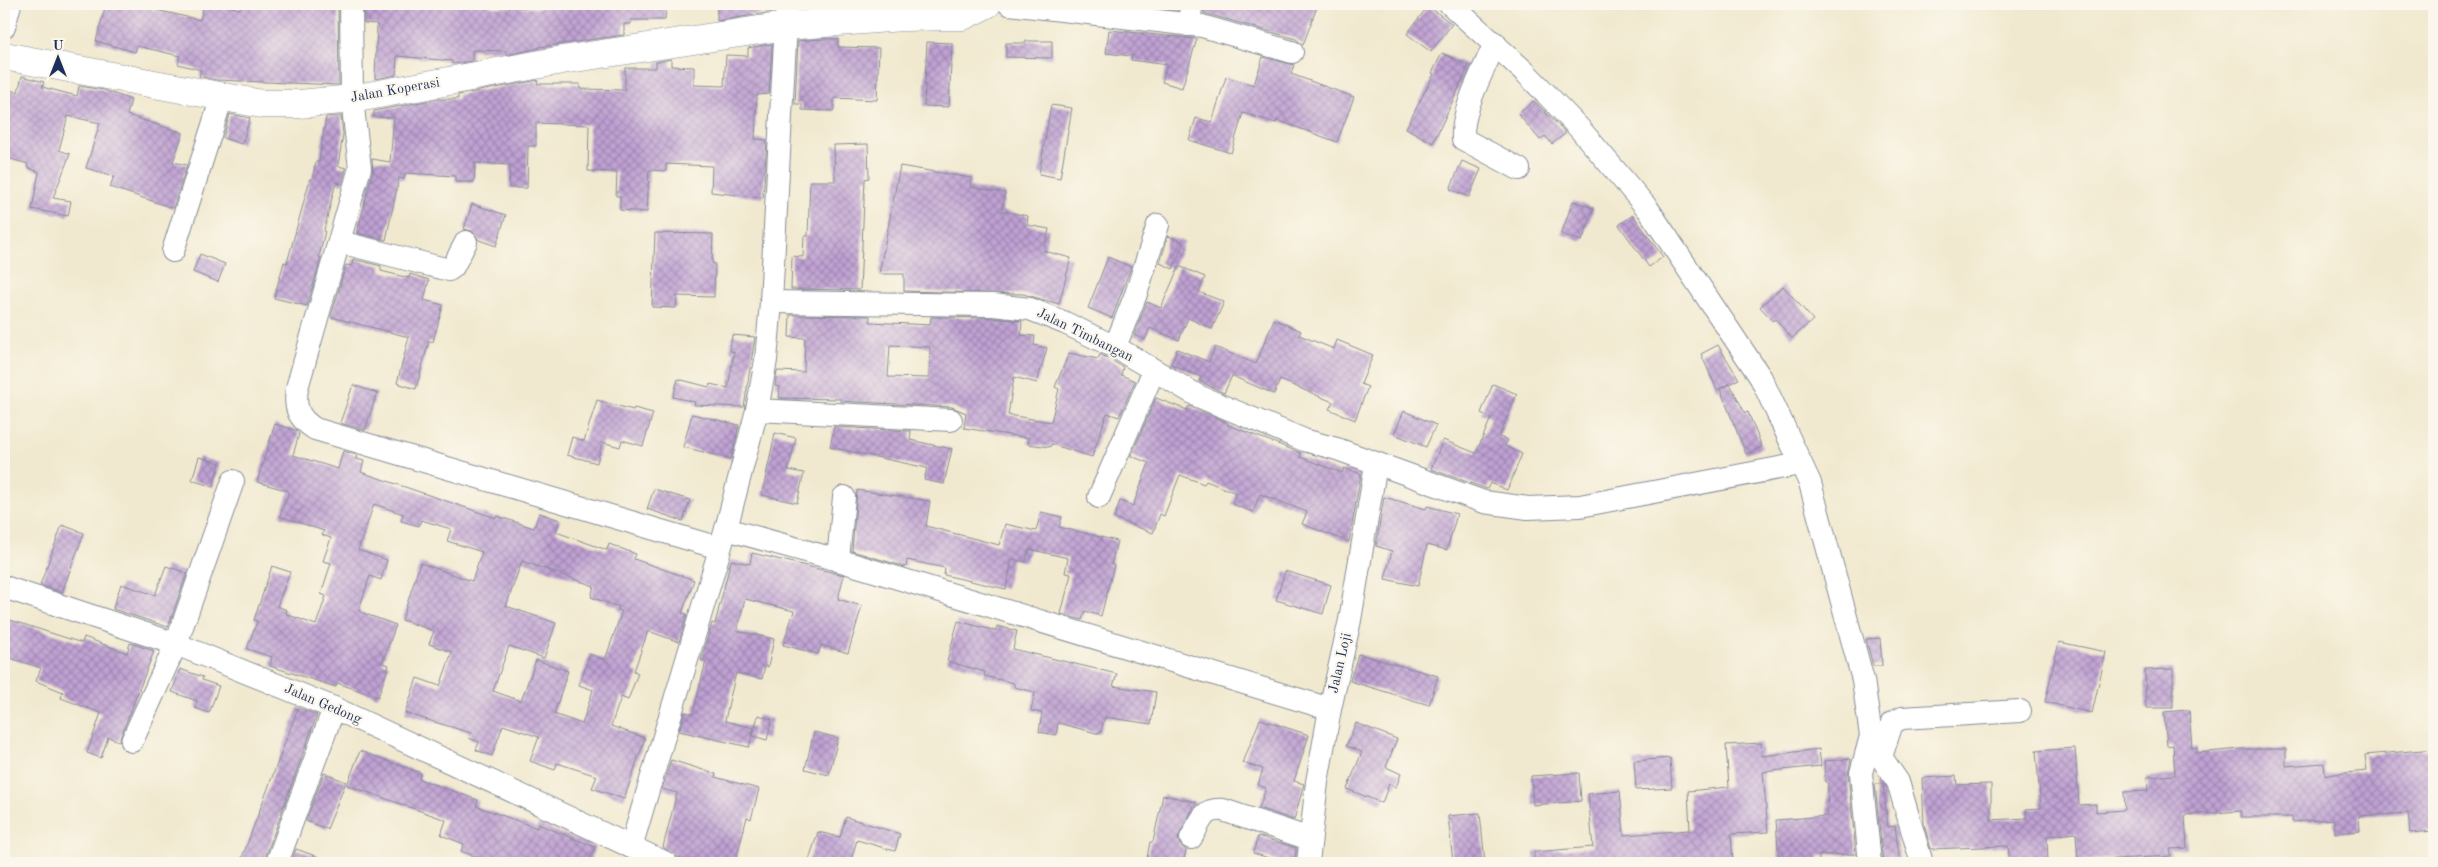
<svg xmlns="http://www.w3.org/2000/svg" width="2438" height="867" font-family="'Old Standard TT',serif">
<defs>
<pattern id="building-cross-hatch" width="8" height="8" patternUnits="userSpaceOnUse" patternTransform="scale(1.25)"><rect width="8" height="8" fill="#c0a1d3"/><path d="M0 0l8 8M0 8l8-8" fill="none" stroke="#9b84ae"/></pattern>
</defs>
<rect width="100%" height="100%" fill="#fbf7ec"/>
<filter id="ink" filterUnits="userSpaceOnUse"><feTurbulence type="fractalNoise" baseFrequency=".02" numOctaves="2"/><feDisplacementMap in="SourceGraphic" scale="10" xChannelSelector="R" yChannelSelector="G"/><feConvolveMatrix kernelMatrix="1 2 1 2 8 2 1 2 1" color-interpolation-filters="sRGB"/></filter>
<filter id="wash" filterUnits="userSpaceOnUse"><feTurbulence type="fractalNoise" baseFrequency=".0096" numOctaves="4" result="noise"/><feDisplacementMap in="SourceGraphic" scale="20" xChannelSelector="R" yChannelSelector="G"/><feGaussianBlur stdDeviation="1.12" result="paint"/><feColorMatrix in="noise" values="0 0 0 0 0 0 0 0 0 0 0 0 0 0 0 0 0 1.4 0 .05"/><feComposite in="paint" operator="in"/></filter>
<g filter="url(#wash)">
<rect width="100%" height="100%" fill="#f1e9cf"/>
<g id="blocks">
<g fill="url(#building-cross-hatch)" fill-rule="evenodd">
<polygon points="106,4 148,4 147,8 200,20 204,4 219,4 240,9 241,4 338,5 339,85 216,80 199,76 201,70 178,64 180,56 137,46 135,52 96,41"/>
<polygon points="364,4 491,4 491,7 541,8 541,7 580,8 581,4 666,4 665,20 631,20 631,24 624,24 624,35 539,47 539,48 506,55 506,51 472,50 472,61 452,64 452,61 397,56 396,75 375,79 377,24 364,23"/>
<polygon points="717,4 774,4 773,12 717,21"/>
<polygon points="1159,4 1179,4 1178,10 1158,8"/>
<polygon points="1205,4 1318,4 1303,45 1296,39 1204,13"/>
<polygon points="1428,6 1452,24 1431,52 1407,34"/>
<polygon points="1109,30 1197,39 1182,88 1162,82 1167,65 1131,60 1132,56 1106,53"/>
<polygon points="820,39 838,39 838,47 879,48 877,100 834,98 834,111 802,110 802,104 795,104 798,41"/>
<polygon points="1026,41 1052,41 1052,58 1006,57 1006,43 1026,43"/>
<polygon points="927,42 952,43 949,107 924,106"/>
<polygon points="772,44 769,94 757,95 755,139 767,140 763,198 711,192 712,166 666,164 666,171 649,170 647,212 620,210 620,196 616,196 617,172 588,171 589,125 536,123 536,146 528,146 527,188 509,188 510,165 475,163 474,182 455,182 455,176 405,173 404,179 399,178 386,240 357,233 373,171 372,159 390,162 394,118 374,117 374,111 437,99 458,99 458,95 538,80 537,84 580,84 580,89 625,90 625,68 656,68 656,62 671,59 671,66 694,67 694,85 724,86 726,55 748,56 748,48"/>
<polygon points="1442,53 1469,66 1433,143 1406,128 1434,74 1432,73"/>
<polygon points="1263,57 1294,65 1291,74 1354,97 1337,142 1277,120 1276,123 1243,113 1231,153 1189,140 1196,118 1212,122 1226,77 1254,85"/>
<polygon points="22,76 44,82 42,87 77,96 79,86 104,90 131,100 127,115 183,133 173,162 187,165 173,208 110,187 114,176 86,168 100,123 68,116 59,150 70,154 53,198 71,201 68,216 32,209 39,172 27,167 28,164 4,157 4,134 12,108 4,106 4,89 18,92"/>
<polygon points="1534,101 1566,133 1552,144 1545,136 1540,140 1518,114"/>
<polygon points="1051,105 1072,108 1060,178 1039,174"/>
<polygon points="230,114 250,118 242,144 223,138"/>
<polygon points="341,116 343,134 338,166 346,168 342,184 336,182 324,230 325,231 319,257 321,258 307,306 274,298 284,262 287,263 310,179 312,179 316,162 319,162 326,117"/>
<polygon points="868,144 869,178 865,179 860,290 791,289 792,256 803,257 804,236 808,236 810,181 835,181 834,145"/>
<polygon points="1462,161 1481,169 1469,197 1450,189"/>
<polygon points="900,166 971,178 970,187 1005,193 1002,211 1028,216 1027,225 1049,229 1044,251 1071,258 1059,304 1023,294 904,291 904,274 879,274"/>
<polygon points="1573,201 1594,208 1582,241 1561,234"/>
<polygon points="472,204 506,215 496,246 479,240 472,231 464,229"/>
<polygon points="1633,215 1663,257 1649,267 1619,225"/>
<polygon points="655,233 713,234 712,263 715,264 714,297 677,296 676,308 652,307"/>
<polygon points="1168,236 1184,242 1173,269 1160,263"/>
<polygon points="200,254 225,264 218,282 193,272"/>
<polygon points="1108,257 1131,267 1112,318 1088,308"/>
<polygon points="353,259 381,266 381,271 409,278 410,274 429,280 424,300 443,305 433,342 429,341 416,389 397,383 409,337 331,317 346,265 352,266"/>
<polygon points="1179,266 1205,277 1199,292 1224,302 1212,329 1188,318 1179,340 1150,328 1145,340 1134,335 1147,302 1161,308"/>
<polygon points="1783,286 1813,320 1792,338 1775,319 1773,321 1760,307"/>
<path d="M 790,315 L 870,316 L 870,322 L 930,325 L 931,317 L 992,318 L 1022,321 L 1021,335 L 1035,336 L 1034,345 L 1047,348 L 1037,383 L 1014,377 L 1008,415 L 1051,422 L 1059,389 L 1055,387 L 1069,353 L 1098,359 L 1100,354 L 1123,367 L 1121,375 L 1135,381 L 1119,417 L 1107,413 L 1092,457 L 1051,444 L 1050,447 L 1028,444 L 1029,438 L 964,428 L 966,413 L 952,407 L 840,401 L 841,399 L 779,398 L 780,387 L 775,386 L 777,371 L 804,372 L 805,338 L 789,337 ZM 890,345 L 930,347 L 929,378 L 888,377 Z"/>
<polygon points="1274,319 1301,331 1299,335 1334,349 1337,340 1373,355 1361,384 1368,387 1355,420 1329,409 1333,402 1280,380 1274,394 1232,376 1224,393 1199,381 1201,377 1171,364 1177,349 1209,362 1215,347 1256,364"/>
<polygon points="732,335 755,337 744,407 694,405 695,402 673,397 678,379 709,387 710,384 728,388 734,352 730,351"/>
<polygon points="1718,345 1739,379 1717,390 1701,354"/>
<polygon points="1493,384 1517,394 1499,437 1508,440 1505,446 1522,454 1507,490 1490,483 1487,489 1431,469 1443,440 1476,453 1491,418 1481,413"/>
<polygon points="1730,384 1745,413 1748,412 1762,447 1746,454 1720,389"/>
<polygon points="353,385 377,393 365,430 340,423"/>
<polygon points="1156,398 1187,410 1189,406 1228,423 1228,425 1301,453 1300,457 1342,473 1344,468 1361,474 1349,542 1302,524 1307,512 1260,494 1253,512 1232,504 1236,493 1206,481 1204,484 1180,475 1164,516 1160,514 1153,533 1114,518 1120,501 1133,506 1149,463 1131,456"/>
<polygon points="597,400 633,410 634,408 653,413 643,446 622,440 620,447 602,442 597,463 567,455 572,437 584,441"/>
<polygon points="1404,411 1436,425 1426,447 1394,434"/>
<polygon points="692,414 739,425 731,459 683,447"/>
<path d="M 275,424 L 295,430 L 299,434 L 293,455 L 338,469 L 343,451 L 357,455 L 356,459 L 364,461 L 361,472 L 496,518 L 497,516 L 534,528 L 539,513 L 560,520 L 556,532 L 607,550 L 609,544 L 636,554 L 634,559 L 694,580 L 682,613 L 687,614 L 679,642 L 648,631 L 634,671 L 638,673 L 628,700 L 621,697 L 611,726 L 645,738 L 624,799 L 592,788 L 597,776 L 557,763 L 555,770 L 530,761 L 539,737 L 503,725 L 492,756 L 476,750 L 479,742 L 469,738 L 471,733 L 405,713 L 417,678 L 440,686 L 452,652 L 429,644 L 434,631 L 402,620 L 420,563 L 472,581 L 482,552 L 447,541 L 451,529 L 421,520 L 419,526 L 401,521 L 403,514 L 374,504 L 358,550 L 387,560 L 381,580 L 370,576 L 359,609 L 360,612 L 396,625 L 382,663 L 389,665 L 378,697 L 337,683 L 336,687 L 270,666 L 272,657 L 247,649 L 257,621 L 254,620 L 272,566 L 290,572 L 277,606 L 287,610 L 286,614 L 316,625 L 326,596 L 321,594 L 331,563 L 323,561 L 331,538 L 322,535 L 324,531 L 280,516 L 289,491 L 257,482 ZM 522,561 L 594,586 L 591,597 L 619,607 L 618,610 L 622,611 L 605,660 L 590,654 L 579,685 L 593,690 L 582,724 L 554,714 L 568,671 L 536,660 L 521,701 L 493,691 L 509,646 L 544,658 L 556,623 L 506,606 Z"/>
<polygon points="834,427 911,431 910,440 952,449 944,484 924,480 927,468 830,447"/>
<polygon points="775,433 796,438 788,470 804,473 797,503 762,495"/>
<polygon points="199,457 220,463 213,487 192,480"/>
<polygon points="654,489 690,500 683,521 647,509"/>
<polygon points="857,490 930,501 926,526 999,545 1005,524 1036,531 1041,512 1062,517 1059,527 1117,541 1111,564 1114,565 1101,616 1085,611 1082,620 1061,614 1071,574 1065,573 1068,558 1029,549 1026,562 1012,559 1006,589 944,575 945,568 907,560 906,567 852,551"/>
<polygon points="1384,497 1426,509 1427,506 1457,514 1447,550 1427,545 1418,586 1385,579 1392,551 1376,546"/>
<polygon points="62,525 84,533 62,592 40,585"/>
<polygon points="752,553 844,575 838,599 862,606 848,653 821,645 818,654 783,645 794,611 745,599 737,631 774,639 768,667 765,666 762,679 736,673 728,706 725,721 754,728 749,747 679,731 685,712 693,714 706,661 701,660 712,623 715,624 731,560 750,564"/>
<polygon points="166,566 187,573 168,627 113,609 121,584 155,595"/>
<polygon points="1285,571 1331,585 1323,614 1276,600"/>
<polygon points="4,618 82,643 84,637 127,653 130,643 154,651 119,741 108,737 101,758 87,753 101,713 61,698 63,692 36,681 41,668 4,656"/>
<polygon points="958,621 996,631 997,626 1017,631 1013,649 1117,674 1113,686 1156,692 1151,724 1105,717 1100,734 1058,723 1056,735 1039,732 1042,713 1031,711 1035,692 1014,687 1014,683 984,676 985,672 947,661"/>
<polygon points="1880,638 1882,666 1873,666 1866,639"/>
<polygon points="2059,642 2106,652 2092,713 2045,702"/>
<polygon points="1358,654 1438,676 1429,705 1350,681"/>
<polygon points="180,669 203,677 202,680 219,686 209,713 195,708 197,701 172,692"/>
<polygon points="2173,669 2173,708 2146,708 2145,670"/>
<polygon points="298,708 317,715 266,855 265,863 240,863"/>
<polygon points="2189,710 2192,748 2197,747 2197,753 2240,749 2286,749 2286,766 2324,763 2325,775 2367,771 2365,755 2434,749 2434,831 2410,833 2408,813 2359,816 2360,831 2335,833 2334,819 2292,822 2292,817 2241,817 2241,811 2185,815 2187,848 2170,849 2171,856 2078,861 2076,833 2047,836 2048,863 2010,863 2008,846 1931,849 1924,824 1922,778 1956,776 1957,785 1991,784 1991,820 2027,818 2026,809 2041,808 2036,751 2075,748 2079,805 2096,804 2096,812 2125,810 2124,792 2148,791 2147,777 2175,775 2173,745 2167,746 2164,712"/>
<polygon points="758,715 772,719 767,740 753,736"/>
<polygon points="1260,719 1309,735 1294,781 1304,784 1294,820 1259,808 1266,788 1258,785 1263,769 1243,763"/>
<polygon points="1356,723 1397,739 1386,767 1401,774 1396,787 1389,784 1382,803 1347,789 1362,752 1346,746"/>
<polygon points="814,732 838,738 829,775 805,769"/>
<polygon points="1761,743 1762,756 1819,749 1821,766 1763,772 1768,832 1731,834 1733,863 1534,863 1534,852 1593,847 1588,794 1620,791 1624,835 1690,830 1688,791 1729,787 1726,745"/>
<polygon points="360,751 421,773 419,779 478,800 476,806 537,828 538,824 595,847 589,863 492,863 461,851 464,844 441,835 446,820 347,785"/>
<polygon points="1670,758 1672,788 1636,790 1634,761"/>
<polygon points="1851,759 1848,774 1856,854 1819,855 1819,863 1779,863 1776,820 1827,816 1828,782 1825,782 1824,761"/>
<polygon points="671,760 716,774 715,777 759,789 751,819 747,817 735,863 708,859 707,863 704,863 677,857 663,847 677,793 662,789"/>
<polygon points="324,773 346,782 327,829 306,821"/>
<polygon points="1579,773 1581,801 1533,805 1531,776"/>
<polygon points="1875,784 1883,784 1888,827 1895,826 1900,863 1883,863"/>
<polygon points="1163,795 1196,802 1178,838 1180,845 1186,850 1183,863 1146,863 1150,842 1153,842"/>
<polygon points="1480,813 1485,863 1453,863 1448,816"/>
<polygon points="846,817 900,834 895,851 857,840 850,863 808,863 818,832 840,837"/>
<polygon points="1258,836 1296,848 1295,863 1284,863 1253,853"/>
<polygon points="296,849 330,861 330,863 291,863"/>
</g>
</g>
</g>
<g filter="url(#ink)">
<use href="#blocks" fill-opacity="0" stroke="#868c96" stroke-width="1"/>
<g fill="none" stroke-linecap="round" stroke-linejoin="round">
<g stroke="#868c96" stroke-width="24">
<g id="minor">
<path d="M 351,4 L 352,99 L 360,168 L 297,388 C 294,408 298,418 315,429 L 719,548"/>
<polyline points="1009,4 1202,26 1292,52"/>
<polyline points="1450,4 1524,71 1579,128 1648,209 1761,378 1810,483 1863,680 1871,736 1861,773 1870,863"/>
<polyline points="1188,25 1192,4"/>
<polyline points="4,27 10,4"/>
<path d="M 1495,43 C 1484,70 1461,110 1463,139 L 1519,169"/>
<polyline points="340,242 449,270 453,267 466,242"/>
<polyline points="173,251 222,97"/>
<polyline points="771,302 993,305 1030,309 1065,323 1115,347 1198,396 1304,440 1337,449 1484,502 1528,508 1580,506 1800,464"/>
<polyline points="1115,347 1136,294 1158,225"/>
<polyline points="757,410 951,420"/>
<polyline points="1099,497 1154,370"/>
<polyline points="726,529 838,560 1330,709"/>
<polyline points="838,560 844,497"/>
<polyline points="4,587 176,644 334,708 666,863"/>
<polyline points="132,741 176,644 233,481"/>
<path d="M 1191,838 C 1201,822 1202,808 1223,810 L 1310,839"/>
<polyline points="631,847 726,529 757,410 766,360 771,302 787,4"/>
<polyline points="278,860 334,708"/>
<polyline points="1308,863 1317,782 1330,709 1350,620 1376,464"/>
<polyline points="1922,863 1898,782 1881,757 1892,723 1902,718 2020,711"/>
</g>
</g>
<g stroke="#868c96" stroke-width="29">
<polyline id="tertiary" points="4,56 262,104 299,104 352,99 562,60 786,26 902,17 963,16 987,4"/>
</g>
<use href="#minor" stroke="#fff" stroke-width="22"/>
<use href="#tertiary" stroke="#fff" stroke-width="28"/>
</g>
</g>
<g text-anchor="middle" dominant-baseline="central" stroke-width="4.5" stroke-linejoin="round" paint-order="stroke">
<g font-size="14" fill="#1b2f5e" stroke="#fbf7ec">
<text transform="translate(395 90) rotate(-10)">Jalan Koperasi</text>
<text transform="translate(1085 335) rotate(26)">Jalan Timbangan</text>
<text transform="translate(1340 663) rotate(-77)">Jalan Loji</text>
<text transform="translate(323 704) rotate(23)">Jalan Gedong</text>
</g>
</g>
<rect width="2438" height="867" fill="none" stroke="#fbf7ec" stroke-width="20"/>
<g transform="translate(58 58)" stroke="#fbf7ec" stroke-width="4" paint-order="stroke">
<path d="M0-4L9 19L0 12L-9 19Z" fill="#1b2f5e"/>
<text y="-8" font-size="14" font-weight="bold" text-anchor="middle" fill="#1b2f5e">U</text>
</g>
</svg>
